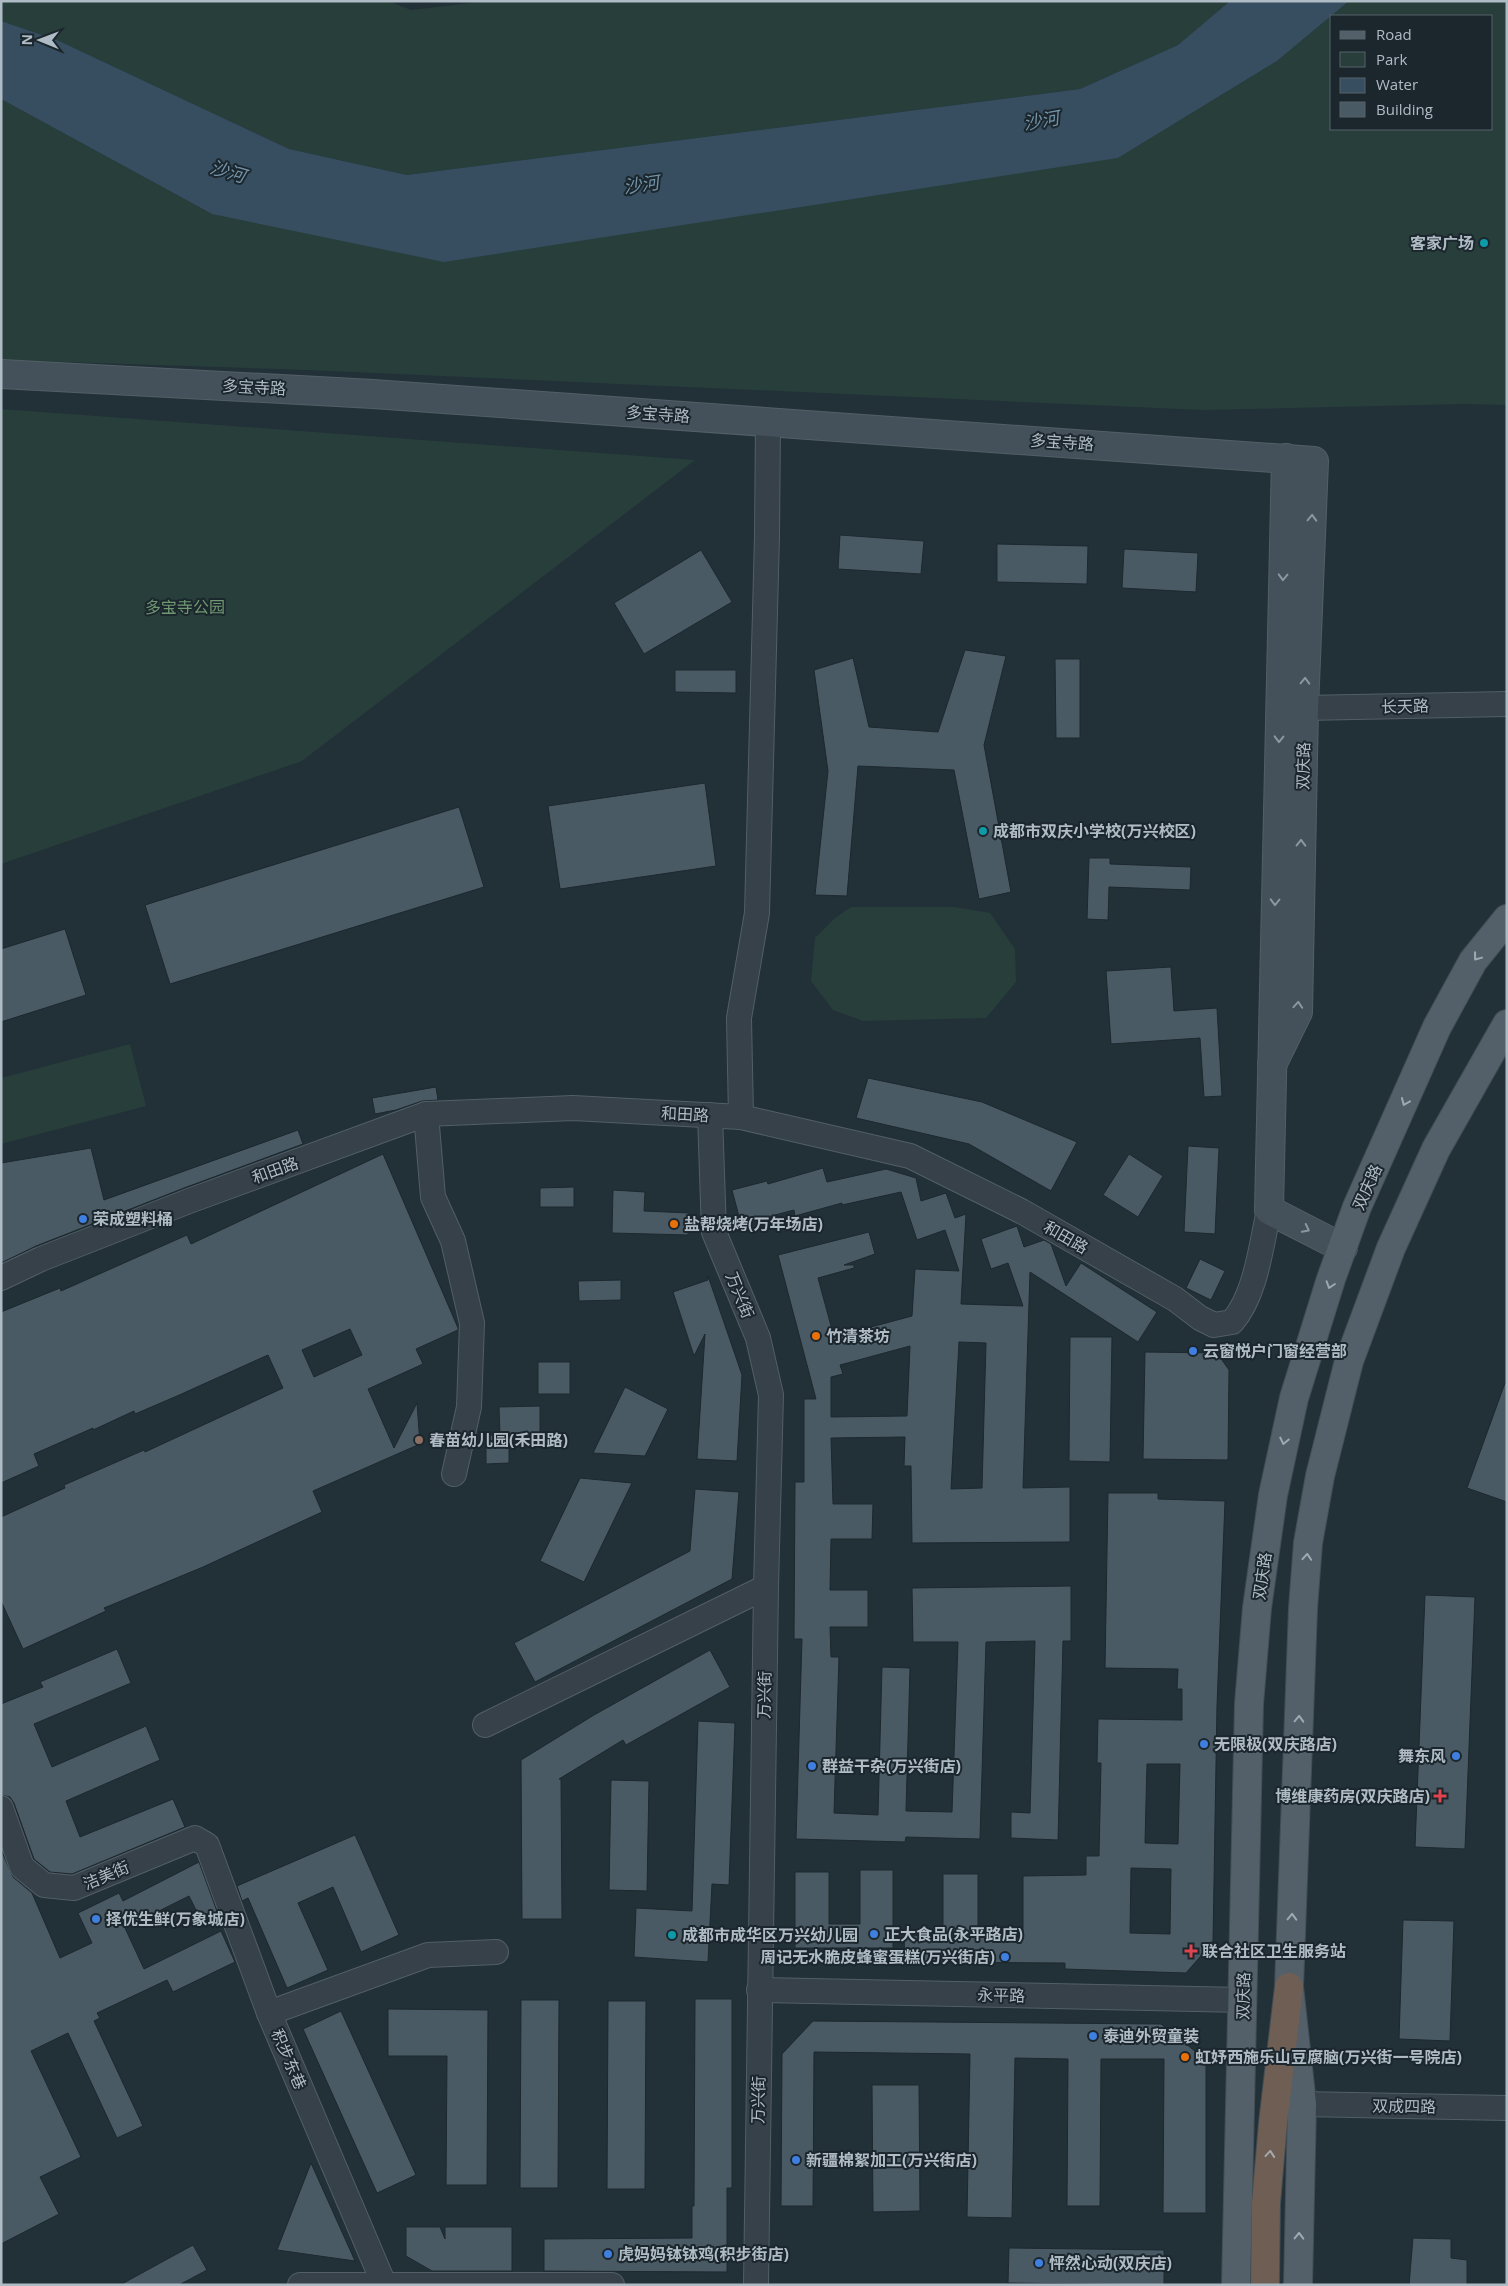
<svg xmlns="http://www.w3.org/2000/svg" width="1508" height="2286" font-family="'Open Sans','Noto Sans SC',sans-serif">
<rect width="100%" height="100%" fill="#223038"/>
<g fill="#283e3b" fill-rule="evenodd">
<polygon points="1,1 388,1 411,10 488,1 1230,1 1178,45 1080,89 407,175 289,149 57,40 1,21"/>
<path d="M 1349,1 L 1507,1 L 1507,405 L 1465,404 L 1202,410 L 307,370 L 1,360 L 1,99 L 212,214 L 1118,158 L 1277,61 ZM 1332,16 L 1492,16 L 1492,129 L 1332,129 Z"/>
<polygon points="1,409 695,460 302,761 1,864"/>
<polygon points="851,907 954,907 990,913 1015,949 1016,982 986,1018 863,1021 833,1010 811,981 815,938 835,918"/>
<polygon points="130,1044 146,1106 1,1144 1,1078"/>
</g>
<polygon fill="#364e5f" points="1230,1 1349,1 1277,61 1118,158 444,262 212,214 1,99 1,21 57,40 289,149 407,175 1080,89 1178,45"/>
<g fill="#4a5a64" stroke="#1d282f" fill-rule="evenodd">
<polygon points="840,535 924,541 921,574 838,569"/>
<polygon points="997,544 1088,546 1087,584 997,582"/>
<polygon points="1124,549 1198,553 1196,592 1122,588"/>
<polygon points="701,550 732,602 644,654 614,603"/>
<polygon points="965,650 1006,656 984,745 1011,892 979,899 954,770 858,766 847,896 815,895 828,771 814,670 853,658 869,727 938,732"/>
<polygon points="1055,659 1080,659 1080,738 1056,738"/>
<polygon points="675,670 736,670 736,693 675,692"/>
<polygon points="705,783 716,866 560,889 548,806"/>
<polygon points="459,807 484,887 170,984 145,905"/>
<polygon points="1089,858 1110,858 1110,864 1191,867 1190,890 1109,887 1108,920 1087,919"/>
<polygon points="65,929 86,995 1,1022 1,949"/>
<polygon points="1171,967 1174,1011 1217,1008 1222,1096 1204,1097 1200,1038 1111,1044 1106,971"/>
<polygon points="868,1078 982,1102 1077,1142 1051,1191 969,1144 856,1118"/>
<polygon points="436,1087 438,1100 422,1101 396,1110 375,1114 372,1098"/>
<polygon points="298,1130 303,1144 184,1188 36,1246 1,1263 1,1163 91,1148 104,1200"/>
<polygon points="1188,1146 1219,1148 1215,1234 1184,1232"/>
<path d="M 383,1154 L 458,1328 L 458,1330 L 416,1349 L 423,1364 L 368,1389 L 394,1448 L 417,1403 L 420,1444 L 313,1491 L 322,1512 L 203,1567 L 104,1608 L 106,1611 L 23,1649 L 1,1601 L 1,1517 L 65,1488 L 64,1485 L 144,1450 L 145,1452 L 283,1388 L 268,1355 L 177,1396 L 135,1414 L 134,1411 L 93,1430 L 93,1428 L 34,1454 L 39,1466 L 1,1483 L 1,1312 L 60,1288 L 61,1291 L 187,1235 L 191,1244 ZM 350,1329 L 362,1355 L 314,1377 L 302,1350 Z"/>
<polygon points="1129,1154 1163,1176 1138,1217 1103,1195"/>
<path d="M 823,1168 L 827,1182 L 886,1169 L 916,1178 L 921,1201 L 946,1193 L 955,1218 L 966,1214 L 961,1304 L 1023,1306 L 1008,1263 L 991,1269 L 981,1239 L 1017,1226 L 1024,1247 L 1044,1240 L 1051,1244 L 1066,1286 L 1081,1263 L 1157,1312 L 1138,1342 L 1030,1272 L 1023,1488 L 1070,1487 L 1070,1542 L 912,1543 L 911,1466 L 904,1466 L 905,1437 L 831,1438 L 833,1504 L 873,1504 L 872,1539 L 831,1539 L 830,1590 L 868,1590 L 868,1627 L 830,1627 L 831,1657 L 839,1657 L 834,1813 L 878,1815 L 882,1667 L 910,1668 L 906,1811 L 952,1812 L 958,1642 L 913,1642 L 912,1588 L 1071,1586 L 1071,1641 L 1063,1641 L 1058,1840 L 1011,1838 L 1011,1812 L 1030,1813 L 1035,1641 L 986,1642 L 980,1839 L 906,1837 L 905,1842 L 796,1839 L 802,1639 L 794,1639 L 795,1482 L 804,1482 L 804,1399 L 816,1399 L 778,1255 L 869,1232 L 875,1254 L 844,1265 L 854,1265 L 854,1268 L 818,1278 L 834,1337 L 912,1316 L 915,1269 L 959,1271 L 945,1230 L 917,1240 L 901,1192 L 842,1205 L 842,1203 L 795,1216 L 794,1210 L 741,1224 L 732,1190 L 767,1181 L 768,1184 ZM 959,1342 L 986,1343 L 982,1488 L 951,1489 ZM 910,1346 L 907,1416 L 831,1417 L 831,1377 L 843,1374 L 840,1365 Z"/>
<polygon points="574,1187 574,1207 540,1207 540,1188"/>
<polygon points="613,1190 645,1192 644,1211 689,1213 688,1235 612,1233"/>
<polygon points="1200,1259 1225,1271 1211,1300 1186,1288"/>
<polygon points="708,1276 742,1375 737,1461 697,1459 705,1334 694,1356 673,1292 708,1280"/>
<polygon points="621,1280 621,1300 579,1301 578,1281"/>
<polygon points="1070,1337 1112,1337 1110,1462 1069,1461"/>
<polygon points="1145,1352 1217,1353 1229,1370 1228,1460 1143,1459"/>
<rect x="538" y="1362" width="32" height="32"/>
<polygon points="1505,1383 1507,1383 1507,1502 1467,1488"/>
<polygon points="625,1387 668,1409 645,1456 593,1453"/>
<polygon points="540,1406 540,1436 509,1436 509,1463 486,1464 486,1435 500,1435 499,1407"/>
<polygon points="580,1478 632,1483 584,1582 540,1561"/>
<polygon points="695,1489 739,1492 732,1579 535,1682 514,1643 690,1551"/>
<path d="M 1108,1493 L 1158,1493 L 1158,1499 L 1225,1501 L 1217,1706 L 1213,1942 L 1186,1973 L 1065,1969 L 1065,1963 L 905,1962 L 904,1936 L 943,1935 L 943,1874 L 978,1874 L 978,1937 L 1023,1937 L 1023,1876 L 1086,1875 L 1086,1856 L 1099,1856 L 1101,1763 L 1097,1763 L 1098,1719 L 1182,1720 L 1182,1689 L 1177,1689 L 1178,1669 L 1105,1668 ZM 1147,1764 L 1180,1764 L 1178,1844 L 1145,1843 ZM 1131,1868 L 1171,1869 L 1170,1934 L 1130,1933 Z"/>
<polygon points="1425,1595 1475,1597 1465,1849 1415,1847"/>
<polygon points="117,1649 131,1683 34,1724 52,1767 146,1726 160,1760 66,1801 80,1837 173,1799 185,1827 72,1874 50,1872 34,1859 14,1803 10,1797 1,1795 1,1704 43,1687 40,1682"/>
<polygon points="710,1650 730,1687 626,1745 623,1740 559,1779 561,1779 562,1919 522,1919 521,1760 594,1715"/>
<polygon points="698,1721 735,1723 729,1885 712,1884 708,1962 634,1957 636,1908 692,1911"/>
<polygon points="611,1780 649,1781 647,1891 609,1890"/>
<polygon points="355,1835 399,1935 361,1952 333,1887 298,1903 328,1970 287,1988 248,1898 242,1901 237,1886"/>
<polygon points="1,1850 13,1877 32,1893 60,1958 92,1943 78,1913 119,1893 123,1901 199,1862 218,1914 202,1922 189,1896 125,1928 144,1969 221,1931 235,1962 173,1992 167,1980 97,2013 100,2018 94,2021 143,2126 117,2138 68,2033 31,2051 81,2157 40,2177 59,2214 1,2244"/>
<polygon points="860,1870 893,1870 893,1948 795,1948 795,1872 829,1872 829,1924 860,1924"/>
<polygon points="1403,1920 1454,1921 1450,2041 1399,2039"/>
<polygon points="695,1999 732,1999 732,2188 727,2188 727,2272 544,2271 544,2239 692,2238 692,2206 694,2206"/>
<polygon points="521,2000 559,2000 558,2188 520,2188"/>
<polygon points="608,2001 646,2001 645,2189 607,2189"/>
<polygon points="388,2009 488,2010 487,2185 446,2185 447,2056 388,2056"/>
<polygon points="341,2011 416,2175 377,2193 303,2029"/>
<polygon points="813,2021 1161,2024 1206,2060 1206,2213 1163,2213 1164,2059 1101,2059 1100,2206 1067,2206 1068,2059 1015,2058 1012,2218 967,2217 970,2054 814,2052 813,2206 781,2206 782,2054"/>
<polygon points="872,2085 919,2085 920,2211 873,2212"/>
<polygon points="311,2163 355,2261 277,2250"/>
<polygon points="406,2227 440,2227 445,2239 445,2227 512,2227 512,2271 432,2271 406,2256"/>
<polygon points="1413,2238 1451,2239 1451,2258 1467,2260 1467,2285 1409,2285"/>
<polygon points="193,2245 207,2270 179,2285 120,2285"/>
<polygon points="1009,2248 1164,2250 1164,2285 1008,2283"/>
</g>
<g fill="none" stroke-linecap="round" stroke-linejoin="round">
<g stroke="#535f66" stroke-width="26">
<g id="street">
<polyline points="1304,708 1507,704"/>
<polyline points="426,1114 433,1197 453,1241 472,1323 469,1407 454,1474"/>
<polyline points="710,1115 714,1232 758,1338 771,1395 766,1587 756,2285"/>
<polyline points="741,1117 739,1018 757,913 767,536 768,422"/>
<path d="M 1,1278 L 41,1259 L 189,1201 L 426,1114 L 573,1108 L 741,1117 L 910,1156 L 1021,1211 L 1175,1299 L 1200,1318 L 1214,1325 L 1232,1322 C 1256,1295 1261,1246 1269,1210"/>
<polyline points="485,1725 766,1587"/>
<polyline points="1,1808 22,1867 44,1885 74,1888 195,1838 207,1845 269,2013 384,2284"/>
<polyline points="759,1990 1243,2000"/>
<polyline points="269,2013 428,1955 496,1952"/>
<polyline points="1302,2104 1507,2108"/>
<polyline points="300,2285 612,2285"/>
</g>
</g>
<g stroke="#535f66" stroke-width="30">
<g id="secondary">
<polyline points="1,374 373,394 1314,461 1304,708 1298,1012 1272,1065"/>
<polyline points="1286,458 1269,1210 1343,1248"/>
</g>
</g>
<g stroke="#424d55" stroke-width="30">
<g id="primary">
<polyline points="1236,2285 1249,1704 1257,1608 1273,1495 1294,1398 1331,1279 1357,1207 1437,1027 1473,961 1507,919"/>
<polyline points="1298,2285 1302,2104 1289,1987 1303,1608 1308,1543 1320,1476 1349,1361 1391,1248 1436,1149 1507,1024"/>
</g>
</g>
<g stroke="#404c53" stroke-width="30">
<polyline id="highway" points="1265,2285 1266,2203 1273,2123 1289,1987"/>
</g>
<use href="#street" stroke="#364149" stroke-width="24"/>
<use href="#secondary" stroke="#44515b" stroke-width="28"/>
<use href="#primary" stroke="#536069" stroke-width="28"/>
<use href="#highway" stroke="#6e5e53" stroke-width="28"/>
</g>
<defs><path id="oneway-chevron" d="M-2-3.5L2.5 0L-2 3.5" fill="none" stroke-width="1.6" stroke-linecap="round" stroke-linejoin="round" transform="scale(1.25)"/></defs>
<g stroke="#8a97a0">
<use href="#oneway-chevron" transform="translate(1312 518) rotate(-88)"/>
<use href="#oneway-chevron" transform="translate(1283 577) rotate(92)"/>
<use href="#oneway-chevron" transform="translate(1305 681) rotate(-88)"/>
<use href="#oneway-chevron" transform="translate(1279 739) rotate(91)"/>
<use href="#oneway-chevron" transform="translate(1301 843) rotate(-89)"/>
<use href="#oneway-chevron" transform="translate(1275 902) rotate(91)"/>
<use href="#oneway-chevron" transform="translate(1298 1005) rotate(-86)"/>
<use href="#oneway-chevron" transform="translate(1306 1229) rotate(27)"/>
</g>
<g stroke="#9daab3">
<use href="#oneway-chevron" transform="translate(1477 957) rotate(127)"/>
<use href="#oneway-chevron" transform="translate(1405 1102) rotate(113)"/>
<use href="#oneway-chevron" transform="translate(1330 1285) rotate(108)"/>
<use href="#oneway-chevron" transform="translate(1284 1441) rotate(102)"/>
<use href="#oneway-chevron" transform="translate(1307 1557) rotate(-86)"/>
<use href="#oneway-chevron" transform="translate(1299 1719) rotate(-88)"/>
<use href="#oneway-chevron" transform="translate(1292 1917) rotate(-88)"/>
<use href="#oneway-chevron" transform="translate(1299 2236) rotate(-89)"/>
</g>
<use stroke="#a3a9ae" href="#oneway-chevron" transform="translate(1270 2154) rotate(-85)"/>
<g fill="#0f9aa8" stroke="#1b262d" stroke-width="2">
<circle cx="1484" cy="243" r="5"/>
<circle cx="983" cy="831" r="5"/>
<circle cx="672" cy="1935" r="5"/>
</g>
<g fill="#3f7fe0" stroke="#1b262d" stroke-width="2">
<circle cx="83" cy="1219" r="5"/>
<circle cx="1193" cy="1351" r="5"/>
<circle cx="1204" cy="1744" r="5"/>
<circle cx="1456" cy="1756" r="5"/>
<circle cx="812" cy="1766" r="5"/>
<circle cx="96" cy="1919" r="5"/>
<circle cx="874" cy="1934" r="5"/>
<circle cx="1005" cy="1957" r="5"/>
<circle cx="1093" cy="2036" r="5"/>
<circle cx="796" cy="2160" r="5"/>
<circle cx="608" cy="2254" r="5"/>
<circle cx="1039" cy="2263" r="5"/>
</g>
<g fill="#e8710a" stroke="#1b262d" stroke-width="2">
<circle cx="674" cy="1224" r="5"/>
<circle cx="816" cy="1336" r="5"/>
<circle cx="1185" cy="2057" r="5"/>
</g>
<circle fill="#8d6e63" stroke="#1b262d" stroke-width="2" cx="419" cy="1440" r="5"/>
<g fill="#e0444e" stroke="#1b262d" stroke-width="2">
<path d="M1437.5 1788.5h5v5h5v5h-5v5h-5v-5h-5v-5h5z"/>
<path d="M1188.5 1943.5h5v5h5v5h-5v5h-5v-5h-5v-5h5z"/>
</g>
<g text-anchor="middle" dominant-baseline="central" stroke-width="4" stroke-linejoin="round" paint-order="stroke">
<g font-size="16" font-weight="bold" fill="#b0bcc5" stroke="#1b262d" text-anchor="start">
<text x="1474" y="243" text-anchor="end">客家广场</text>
<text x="993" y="831">成都市双庆小学校(万兴校区)</text>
<text x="93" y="1219">荣成塑料桶</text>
<text x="684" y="1224">盐帮烧烤(万年场店)</text>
<text x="826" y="1336">竹清茶坊</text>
<text x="1203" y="1351">云窗悦户门窗经营部</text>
<text x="429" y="1440">春苗幼儿园(禾田路)</text>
<text x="1214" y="1744">无限极(双庆路店)</text>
<text x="1446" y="1756" text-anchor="end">舞东风</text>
<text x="822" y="1766">群益干杂(万兴街店)</text>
<text x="1430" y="1796" text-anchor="end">博维康药房(双庆路店)</text>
<text x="106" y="1919">择优生鲜(万象城店)</text>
<text x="884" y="1934">正大食品(永平路店)</text>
<text x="682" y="1935">成都市成华区万兴幼儿园</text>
<text x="1202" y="1951">联合社区卫生服务站</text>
<text x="995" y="1957" text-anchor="end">周记无水脆皮蜂蜜蛋糕(万兴街店)</text>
<text x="1103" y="2036">泰迪外贸童装</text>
<text x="1195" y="2057">虹妤西施乐山豆腐脑(万兴街一号院店)</text>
<text x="806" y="2160">新疆棉絮加工(万兴街店)</text>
<text x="618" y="2254">虎妈妈钵钵鸡(积步街店)</text>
<text x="1049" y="2263">怦然心动(双庆店)</text>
</g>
<g font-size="16" fill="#b0bcc5" stroke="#1b262d">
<text transform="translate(254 387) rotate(3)">多宝寺路</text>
<text transform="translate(658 414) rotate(4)">多宝寺路</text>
<text transform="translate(1062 442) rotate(4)">多宝寺路</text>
<text transform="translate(1405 706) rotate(-1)">长天路</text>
<text transform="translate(1303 766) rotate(-89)">双庆路</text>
<text transform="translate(685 1114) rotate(3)">和田路</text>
<text transform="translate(275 1170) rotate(-20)">和田路</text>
<text transform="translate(1367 1187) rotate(-66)">双庆路</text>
<text transform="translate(1066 1237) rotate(30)">和田路</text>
<text transform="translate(740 1295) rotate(68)">万兴街</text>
<text transform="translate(1262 1576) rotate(-82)">双庆路</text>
<text transform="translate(764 1695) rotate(-89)">万兴街</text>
<text transform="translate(106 1875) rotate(-23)">洁美街</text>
<text transform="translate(1001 1995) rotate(1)">永平路</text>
<text transform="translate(1243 1996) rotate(-89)">双庆路</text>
<text transform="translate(289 2059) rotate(67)">积步东巷</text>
<text transform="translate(758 2100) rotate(-89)">万兴街</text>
<text transform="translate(1404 2106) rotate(1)">双成四路</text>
</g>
<g font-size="16" fill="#709972" stroke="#1b262d">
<text x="185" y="607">多宝寺公园</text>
</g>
<g font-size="18" font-style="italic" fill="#7293a8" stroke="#1b262d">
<text transform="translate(1041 120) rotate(-10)">沙河</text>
<text transform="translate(228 171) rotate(16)">沙河</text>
<text transform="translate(641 184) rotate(-8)">沙河</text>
</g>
</g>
<rect width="1508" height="2286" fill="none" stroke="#b0bcc5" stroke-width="5"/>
<rect x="1330" y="15" width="162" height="115" fill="#1b262d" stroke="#57626a"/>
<rect x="1340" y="31" width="25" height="8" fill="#536069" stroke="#57626a"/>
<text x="1376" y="40" font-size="15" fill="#b0bcc5">Road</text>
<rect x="1340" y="52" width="25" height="15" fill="#283e3b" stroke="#57626a"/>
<text x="1376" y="65" font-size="15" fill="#b0bcc5">Park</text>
<rect x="1340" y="78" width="25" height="15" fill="#364e5f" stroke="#57626a"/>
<text x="1376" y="90" font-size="15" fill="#b0bcc5">Water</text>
<rect x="1340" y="102" width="25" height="15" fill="#4a5a64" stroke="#57626a"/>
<text x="1376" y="115" font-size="15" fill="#b0bcc5">Building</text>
<g transform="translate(40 40) rotate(271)" stroke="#1b262d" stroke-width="4" paint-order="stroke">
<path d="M0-4L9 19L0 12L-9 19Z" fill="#b0bcc5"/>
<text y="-8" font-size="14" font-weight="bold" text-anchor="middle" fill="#b0bcc5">N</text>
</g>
</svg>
